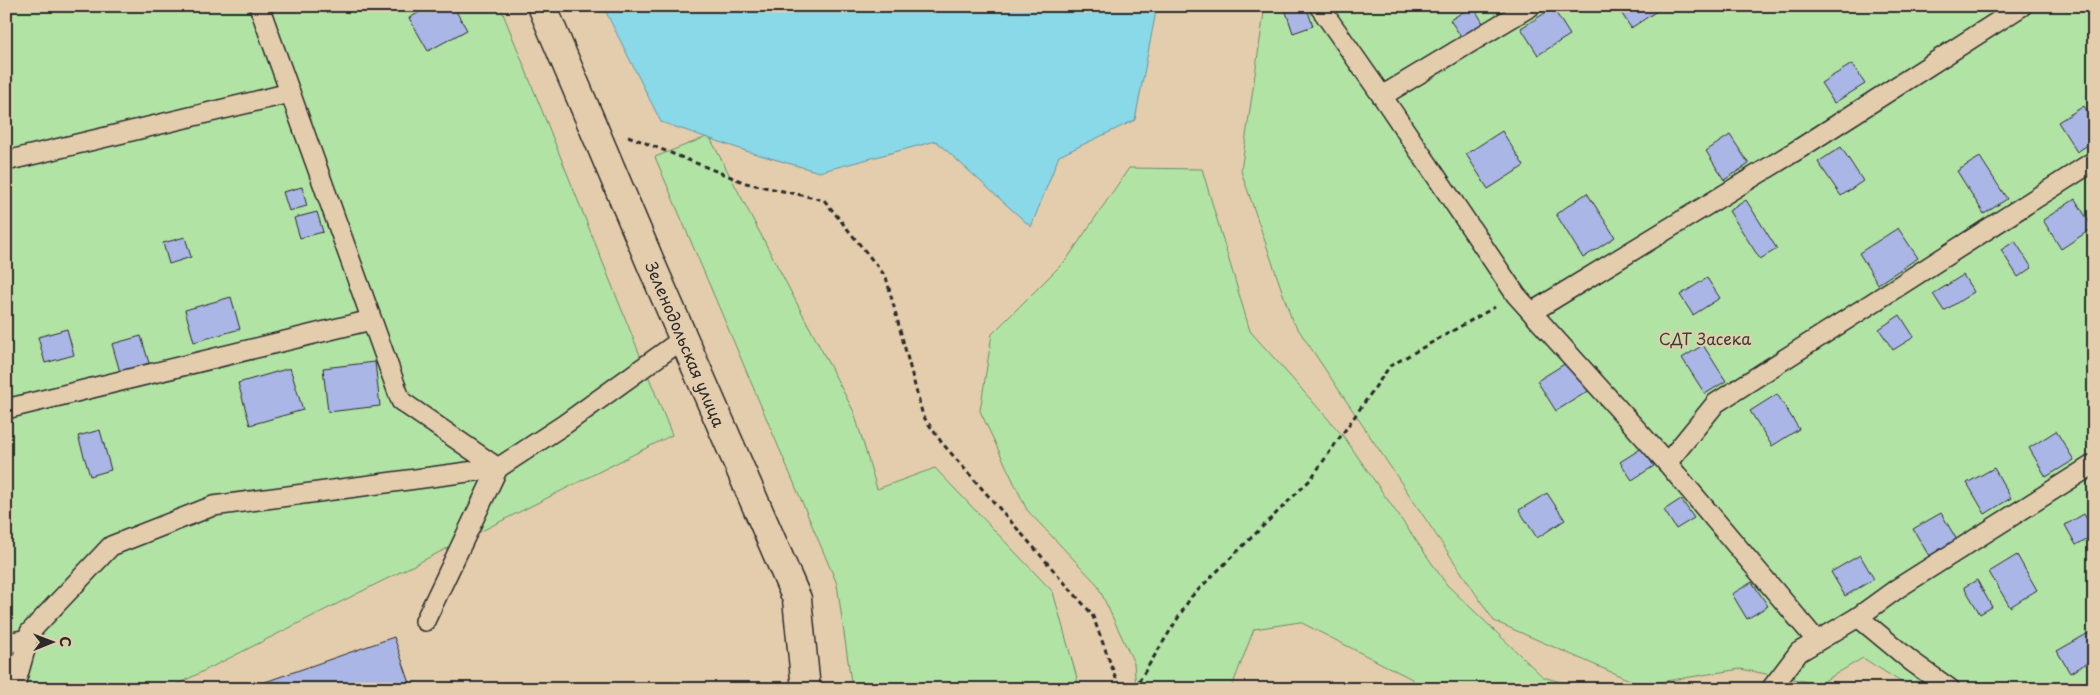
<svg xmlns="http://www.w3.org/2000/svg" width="2100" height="695" font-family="'Playpen Sans',sans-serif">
<rect width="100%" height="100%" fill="#e4cdad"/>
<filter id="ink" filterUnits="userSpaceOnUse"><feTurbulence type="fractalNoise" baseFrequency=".02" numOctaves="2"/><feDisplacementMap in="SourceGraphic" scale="10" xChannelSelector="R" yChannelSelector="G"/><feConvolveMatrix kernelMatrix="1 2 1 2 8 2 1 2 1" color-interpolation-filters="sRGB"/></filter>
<g filter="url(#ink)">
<g fill="#b1e4a4" stroke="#6e8868">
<polygon points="6,6 500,6 672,435 168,689 6,689"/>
<polygon points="1265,6 2094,6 2094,689 1912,689 1863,658 1819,684 1740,669 1641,685 1494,621 1292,320 1241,171"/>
<polygon points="709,136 854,412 877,489 935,468 1053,592 1080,689 852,689 837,584 655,157"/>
<polygon points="1129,168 1202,169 1250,331 1344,437 1447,585 1543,677 1585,689 1412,689 1412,679 1300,622 1254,629 1231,689 1136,689 1134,663 1097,584 1027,510 980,411 992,334 1067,259"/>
</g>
<polygon fill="#8ad9e8" stroke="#64939c" points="603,6 1157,6 1135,120 1059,156 1031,227 936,141 819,172 746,151 661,122"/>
<g fill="#a9b6e6" stroke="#2b2b2b">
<polygon points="431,6 453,6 467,30 428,51 409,18"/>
<polygon points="1284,6 1306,6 1313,26 1293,33"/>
<polygon points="1473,6 1486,28 1464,41 1450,20"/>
<polygon points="1617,6 1659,6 1660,9 1631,28"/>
<polygon points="1553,8 1570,35 1538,55 1521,28"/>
<polygon points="1852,64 1865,84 1834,103 1821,83"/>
<polygon points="2084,106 2094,121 2094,141 2077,152 2058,122"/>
<polygon points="1502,131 1524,166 1488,189 1466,154"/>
<polygon points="1730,135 1749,164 1724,180 1706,151"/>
<polygon points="1841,147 1863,181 1841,196 1818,162"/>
<polygon points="1980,157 2007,199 1984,214 1957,171"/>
<polygon points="302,187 307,206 289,211 283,192"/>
<polygon points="1587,193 1615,237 1583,258 1556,214"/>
<polygon points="2075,199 2093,228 2061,249 2043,220"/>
<polygon points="1746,200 1777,249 1760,259 1729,211"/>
<polygon points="317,212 323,232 300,238 294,218"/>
<polygon points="1898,228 1918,258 1878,284 1859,253"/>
<polygon points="185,237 191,257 169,264 163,243"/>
<polygon points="2015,241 2032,268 2018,277 2001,250"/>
<polygon points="1963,275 1974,292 1944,311 1933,294"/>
<polygon points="1707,278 1720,298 1693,315 1680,295"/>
<polygon points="231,297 240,329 194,342 185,310"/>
<polygon points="1900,315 1914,337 1893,350 1879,329"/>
<polygon points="67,329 74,355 45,363 38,337"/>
<polygon points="141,336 149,363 120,372 112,344"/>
<polygon points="1703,345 1726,381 1705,394 1682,358"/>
<polygon points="1571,360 1590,390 1556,411 1537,381"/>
<polygon points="375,362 380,406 328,412 323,368"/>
<polygon points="290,368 303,410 250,425 238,383"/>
<polygon points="1777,394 1799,429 1772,446 1750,411"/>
<polygon points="2094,409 2094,424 2087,413"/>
<polygon points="100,430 111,470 90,476 78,436"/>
<polygon points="2056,431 2074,460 2046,477 2029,448"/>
<polygon points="1642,448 1654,466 1632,480 1620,462"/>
<polygon points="1994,468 2011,498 1985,514 1967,483"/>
<polygon points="2094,488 2094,500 2089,491"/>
<polygon points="1547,493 1565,520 1537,538 1519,510"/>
<polygon points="1681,499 1694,518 1676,529 1664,510"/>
<polygon points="1941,513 1957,540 1929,556 1913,529"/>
<polygon points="2084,514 2094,531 2094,535 2076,545 2065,525"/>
<polygon points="1860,555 1874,579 1845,596 1831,572"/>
<polygon points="2017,555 2037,590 2010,607 1989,572"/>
<polygon points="1977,580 1992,607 1980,614 1964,587"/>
<polygon points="1752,582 1768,606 1747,619 1732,594"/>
<polygon points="2092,631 2094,634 2094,659 2070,673 2057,651"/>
<polygon points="394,637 412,689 245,689"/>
</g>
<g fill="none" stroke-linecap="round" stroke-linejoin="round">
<g stroke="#2b2b2b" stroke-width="22">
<g id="lane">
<polyline points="259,6 401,401 498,468 425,621"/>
<polyline points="1319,6 1382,96 1516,295 1667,463"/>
<polyline points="1382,96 1531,6"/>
<polyline points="6,161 290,93"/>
<polyline points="1532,312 1802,147 2022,6"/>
<polyline points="6,409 371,320"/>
<polyline points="1858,617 1911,661 1950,689"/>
<polyline points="1817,641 1667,463 1716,403 2094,161"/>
<polyline points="6,643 28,639"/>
<polyline points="14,689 30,632 111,546 213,506 498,468 565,424 684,338"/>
<polyline points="1771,689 1799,652 1858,617 1898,588 2094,464"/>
</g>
</g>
<g stroke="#2b2b2b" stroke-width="31">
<polyline id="street" points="542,6 654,271 797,599 806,689"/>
</g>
<g stroke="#2b2b2b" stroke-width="3" stroke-dasharray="5 4" stroke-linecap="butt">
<polyline points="628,136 746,183 824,200 886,277 923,416 942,443 1092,614 1120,689"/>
<polyline points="1134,689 1191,597 1310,480 1390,366 1495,307"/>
</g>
<use href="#lane" stroke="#e4cdad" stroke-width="19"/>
<use href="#street" stroke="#e4cdad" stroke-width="28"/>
</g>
</g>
<g text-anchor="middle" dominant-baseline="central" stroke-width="4" stroke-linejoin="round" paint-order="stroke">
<g font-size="16" fill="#383e37" stroke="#e4cdad">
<text x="1705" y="338">СДТ Засека</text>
</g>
<g font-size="16" fill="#2b2b2b" stroke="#e4cdad">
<text transform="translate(686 344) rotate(67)">Зеленодольская улица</text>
</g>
</g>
<rect width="2100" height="695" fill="none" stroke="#e4cdad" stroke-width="25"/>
<rect x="12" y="12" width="2075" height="670" fill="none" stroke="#2b2b2b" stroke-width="2" filter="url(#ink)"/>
<g transform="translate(52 642) rotate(89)" stroke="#e4cdad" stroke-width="4" paint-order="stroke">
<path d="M0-4L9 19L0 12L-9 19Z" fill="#2b2b2b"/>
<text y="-8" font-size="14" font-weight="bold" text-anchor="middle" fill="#2b2b2b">С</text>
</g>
</svg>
